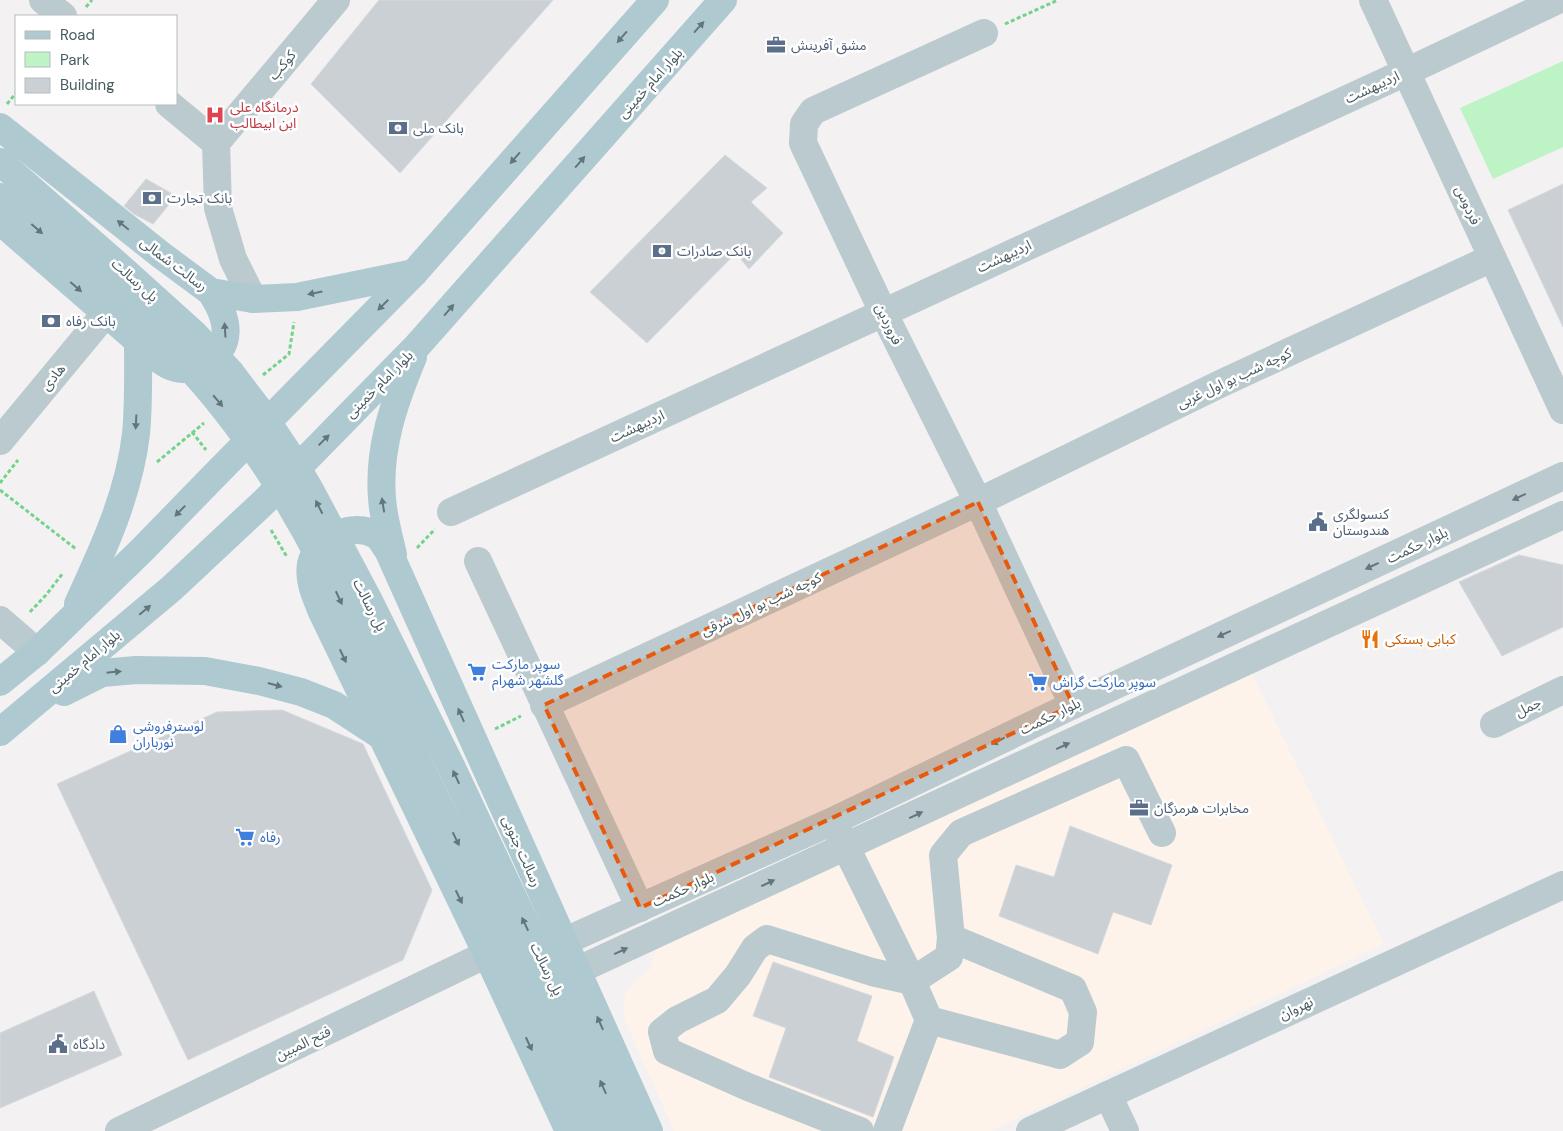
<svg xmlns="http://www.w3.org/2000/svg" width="1563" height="1131" font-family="'DM Sans','Noto Sans Arabic',sans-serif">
<rect width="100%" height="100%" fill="#f3f1f1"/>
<polygon fill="#fdf3eb" points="1251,672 1384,944 991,1131 674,1131 625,1020 623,1005 626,993 633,983 651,969 653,957 657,949"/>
<polygon fill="#bef3c5" points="1563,61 1563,147 1493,179 1460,108"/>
<g fill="#cbd0d4" stroke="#d5d9dd">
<polygon points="379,0 553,0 400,173 311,84"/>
<polygon points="725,155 767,188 751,202 783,233 749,269 736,253 647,343 590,292"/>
<polygon points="146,179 176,196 153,224 134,214 124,206"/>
<polygon points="1563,184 1563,327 1508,210"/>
<polygon points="1519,555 1563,565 1563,627 1502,656 1459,582"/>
<polygon points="282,710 363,744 432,890 403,960 188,1060 57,784 217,712"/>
<polygon points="1070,826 1172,865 1151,925 1113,912 1098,954 999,916 1016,865 1054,877"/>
<polygon points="773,962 872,996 857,1041 894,1057 873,1117 769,1077 786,1028 753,1016"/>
<polygon points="94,991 122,1055 0,1108 0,1033"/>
</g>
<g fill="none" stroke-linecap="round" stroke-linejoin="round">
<g stroke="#73d38c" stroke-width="3" stroke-dasharray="4 2.5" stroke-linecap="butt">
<polyline points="86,7 92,0"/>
<polyline points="1005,24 1058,0"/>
<polyline points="7,104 16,93"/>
<polyline points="263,375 289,354 294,322"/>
<polyline points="192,432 206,450"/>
<polyline points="157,462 204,423"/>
<polyline points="0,483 18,460"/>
<polyline points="0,490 76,549"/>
<polyline points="271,530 287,557"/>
<polyline points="417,548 435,529"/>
<polyline points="30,612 46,595 63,573"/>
<polyline points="495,729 521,716"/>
</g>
<g stroke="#bbcace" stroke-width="28">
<polyline points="43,0 63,16"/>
<polyline points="1373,0 1563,410"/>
<polyline points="984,33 813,111 804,124 803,143 883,312 978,502 1073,705"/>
<polyline points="169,104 216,143"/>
<polyline points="253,299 233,259 218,208 216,143 336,0"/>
<polyline points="0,441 106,313"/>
<polyline points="451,512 1406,72 1558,0"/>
<polyline points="478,561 640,908"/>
<polyline points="0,620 37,652"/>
<polyline points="544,705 978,502 1222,383 1492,258"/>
<polyline points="1494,724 1563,690"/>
<polyline points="838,831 912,981 929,1020 887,1131"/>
<polyline points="563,942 833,821 1073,705 1563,476"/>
<polyline points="576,971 1563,515"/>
<polyline points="929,1020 1060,1055 1080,1042 1083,1012 1073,989 951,938"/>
<polyline points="1108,1095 1125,1131"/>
<polyline points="119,1131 487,954"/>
<polyline points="860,1131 748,1087 667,1051 662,1032 677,1020 717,1000 738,975 755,948 767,939 872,972 912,981 949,957 951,938 943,855 961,833 1126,760 1162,833"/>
<polyline points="1030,1131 1563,885"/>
</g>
<g stroke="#afc9d1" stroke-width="28">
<polyline points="0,127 161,255 211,292 253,299 297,297 414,273"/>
<path d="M 0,221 L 138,341 C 138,372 139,403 136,434 C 129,494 103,550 78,604"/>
<path d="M 138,341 C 149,350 162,365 176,368 C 185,371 194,367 202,363 C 236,347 228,318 211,292"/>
<path d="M 393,555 C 389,536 383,517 382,498 C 378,448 394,403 413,357"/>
<polyline points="0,682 37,652 143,549 214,476 414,273 655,0"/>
<polyline points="64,692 102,673 136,670 205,671 259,681 301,692 334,705 380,735"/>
<polyline points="0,732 172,588 266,500 417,346 723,0"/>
<path d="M 569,1131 L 487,954 L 322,612 C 316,597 308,581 311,564 C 317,539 353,521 376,535 C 381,538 384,545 388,550 L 649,1131"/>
</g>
<g stroke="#afc9d1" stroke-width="28">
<polyline points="0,162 121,268 194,334 230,372 262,414 290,456 310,490 367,597 452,768 623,1131"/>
<path d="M 0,197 C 37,230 75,262 112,294 C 135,314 158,334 179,356 C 238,418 284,488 323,564 L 595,1131"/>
</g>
</g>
<defs><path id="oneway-solid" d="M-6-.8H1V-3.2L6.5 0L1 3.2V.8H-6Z" transform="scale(1.25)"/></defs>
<g fill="#61767c">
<use href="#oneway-solid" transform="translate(699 27) rotate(-48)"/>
<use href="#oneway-solid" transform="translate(622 37) rotate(131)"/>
<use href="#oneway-solid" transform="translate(515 158) rotate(131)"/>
<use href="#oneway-solid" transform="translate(580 162) rotate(-49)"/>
<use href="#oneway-solid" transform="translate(123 225) rotate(-141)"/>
<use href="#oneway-solid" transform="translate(37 229) rotate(41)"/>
<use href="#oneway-solid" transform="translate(76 287) rotate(41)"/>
<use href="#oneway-solid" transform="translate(315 293) rotate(169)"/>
<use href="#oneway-solid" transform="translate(383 305) rotate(135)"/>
<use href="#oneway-solid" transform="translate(449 310) rotate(-49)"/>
<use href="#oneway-solid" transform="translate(225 330) rotate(-94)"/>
<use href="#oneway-solid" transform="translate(218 401) rotate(50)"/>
<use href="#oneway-solid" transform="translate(136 422) rotate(93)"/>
<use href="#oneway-solid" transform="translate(324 440) rotate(-45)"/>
<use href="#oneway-solid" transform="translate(383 505) rotate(-99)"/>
<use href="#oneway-solid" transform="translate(319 507) rotate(-117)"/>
<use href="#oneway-solid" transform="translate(180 511) rotate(134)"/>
<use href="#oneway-solid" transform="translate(339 598) rotate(65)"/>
<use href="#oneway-solid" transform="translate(145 610) rotate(-40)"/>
<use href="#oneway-solid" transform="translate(343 656) rotate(65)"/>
<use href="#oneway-solid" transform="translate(114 672) rotate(-6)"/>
<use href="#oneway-solid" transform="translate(275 685) rotate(15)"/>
<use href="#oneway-solid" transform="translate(461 715) rotate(-114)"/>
<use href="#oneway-solid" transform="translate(456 777) rotate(-115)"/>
<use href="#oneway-solid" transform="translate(456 839) rotate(64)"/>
<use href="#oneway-solid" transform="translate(459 897) rotate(64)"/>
<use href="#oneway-solid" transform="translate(525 924) rotate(-115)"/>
<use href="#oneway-solid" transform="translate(600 1023) rotate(-114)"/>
<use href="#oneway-solid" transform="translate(529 1044) rotate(65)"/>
<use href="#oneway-solid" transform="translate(603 1087) rotate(-114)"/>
</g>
<g fill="#64767c">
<use href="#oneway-solid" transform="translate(1519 497) rotate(155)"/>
<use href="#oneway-solid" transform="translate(1372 566) rotate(155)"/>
<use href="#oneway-solid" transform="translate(1224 634) rotate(155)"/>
<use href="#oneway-solid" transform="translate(998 741) rotate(154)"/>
<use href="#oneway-solid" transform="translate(1063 746) rotate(-25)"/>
<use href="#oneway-solid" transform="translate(916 815) rotate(-25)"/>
<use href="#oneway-solid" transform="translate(768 883) rotate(-25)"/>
<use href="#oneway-solid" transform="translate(621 951) rotate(-25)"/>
</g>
<path fill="#e8590c" fill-opacity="0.2" stroke="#e8590c" stroke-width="4" stroke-dasharray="10 6" stroke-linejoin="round" d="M 978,502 L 1073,705 L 640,908 L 544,705 Z"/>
<defs>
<g id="office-bare" transform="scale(1.5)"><path d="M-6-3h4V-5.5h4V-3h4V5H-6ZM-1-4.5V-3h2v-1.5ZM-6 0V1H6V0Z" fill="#5c6f8a" stroke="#fff" stroke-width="2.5" paint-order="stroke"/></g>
<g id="hospital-bare" transform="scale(1.5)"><path d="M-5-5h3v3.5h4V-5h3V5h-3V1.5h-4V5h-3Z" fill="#e0444e" stroke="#fff" stroke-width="2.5" paint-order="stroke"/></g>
<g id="bank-bare" transform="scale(1.5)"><path d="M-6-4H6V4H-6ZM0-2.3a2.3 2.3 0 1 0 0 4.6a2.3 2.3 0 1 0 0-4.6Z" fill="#5c6f8a" stroke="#fff" stroke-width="2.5" paint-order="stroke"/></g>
<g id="civic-bare" transform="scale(1.5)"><path d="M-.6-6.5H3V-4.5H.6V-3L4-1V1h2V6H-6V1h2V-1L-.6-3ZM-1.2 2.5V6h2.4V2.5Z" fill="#5c6f8a" stroke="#fff" stroke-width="2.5" paint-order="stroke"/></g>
<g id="restaurant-bare" transform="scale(1.5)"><path d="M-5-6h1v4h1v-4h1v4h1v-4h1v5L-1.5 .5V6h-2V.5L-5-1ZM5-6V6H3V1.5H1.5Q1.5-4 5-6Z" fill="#e8710a" stroke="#fff" stroke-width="2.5" paint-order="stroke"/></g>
<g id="supermarket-bare" transform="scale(1.5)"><path d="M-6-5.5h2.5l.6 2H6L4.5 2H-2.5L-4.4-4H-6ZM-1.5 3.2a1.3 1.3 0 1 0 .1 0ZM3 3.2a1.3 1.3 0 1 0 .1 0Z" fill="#3f7fe0" stroke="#fff" stroke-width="2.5" paint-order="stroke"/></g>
<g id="shop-bare" transform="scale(1.5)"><path d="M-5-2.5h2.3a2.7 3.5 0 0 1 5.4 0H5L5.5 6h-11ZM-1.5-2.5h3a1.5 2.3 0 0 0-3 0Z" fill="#3f7fe0" stroke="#fff" stroke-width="2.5" paint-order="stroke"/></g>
</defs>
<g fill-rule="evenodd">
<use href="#office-bare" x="776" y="45"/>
<use href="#hospital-bare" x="215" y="115"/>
<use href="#bank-bare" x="398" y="128"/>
<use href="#bank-bare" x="152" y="198"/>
<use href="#bank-bare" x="662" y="251"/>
<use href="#bank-bare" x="51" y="321"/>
<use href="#civic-bare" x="1318" y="522"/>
<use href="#restaurant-bare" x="1370" y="639"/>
<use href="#supermarket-bare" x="477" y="672"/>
<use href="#supermarket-bare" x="1038" y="682"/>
<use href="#shop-bare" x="118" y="734"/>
<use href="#office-bare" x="1139" y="808"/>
<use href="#supermarket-bare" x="245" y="837"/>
<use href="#civic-bare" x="58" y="1044"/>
</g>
<g text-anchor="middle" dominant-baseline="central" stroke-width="5" stroke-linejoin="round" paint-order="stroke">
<g font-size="14" fill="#4e5e75" stroke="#fff" text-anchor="start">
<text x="791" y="45">مشق آفرینش</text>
<text x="413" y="128">بانک ملی</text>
<text x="167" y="198">بانک تجارت</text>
<text x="677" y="251">بانک صادرات</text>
<text x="66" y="321">بانک رفاه</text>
<text x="1333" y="514">کنسولگری<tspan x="1333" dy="16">هندوستان</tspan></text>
<text x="1154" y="808">مخابرات هرمزگان</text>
<text x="73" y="1044">دادگاه</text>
</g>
<g font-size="14" fill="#475a60" stroke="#fff">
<text transform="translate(282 65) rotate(-50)">کوکب</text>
<text transform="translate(650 83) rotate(-48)">بلوار امام خمینی</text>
<text transform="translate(1372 87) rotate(-25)">اردیبهشت</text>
<text transform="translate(1468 205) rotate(65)">فردوس</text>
<text transform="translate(1004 256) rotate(-25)">اردیبهشت</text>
<text transform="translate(174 264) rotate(37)">رسالت شمالی</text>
<text transform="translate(135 280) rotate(42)">پل رسالت</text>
<text transform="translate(889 324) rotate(64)">فروردین</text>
<text transform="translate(53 377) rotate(-51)">هادی</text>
<text transform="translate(1234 378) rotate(-25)">کوچه شب بو اول غربی</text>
<text transform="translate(379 384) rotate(-45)">بلوار امام خمینی</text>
<text transform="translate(637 426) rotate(-25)">اردیبهشت</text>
<text transform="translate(1417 545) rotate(-25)">بلوار حکمت</text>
<text transform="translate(761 604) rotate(-25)">کوچه شب بو اول شرقی</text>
<text transform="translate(370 605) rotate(63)">پل رسالت</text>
<text transform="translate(84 661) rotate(-40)">بلوار امام خمینی</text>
<text transform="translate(1528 707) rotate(-26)">جمل</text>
<text transform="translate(1050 716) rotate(-26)">بلوار حکمت</text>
<text transform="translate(522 851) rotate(66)">رسالت جنوبی</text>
<text transform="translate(683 889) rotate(-24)">بلوار حکمت</text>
<text transform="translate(547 969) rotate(64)">پل رسالت</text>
<text transform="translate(1296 1008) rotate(-25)">نهروان</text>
<text transform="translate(303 1043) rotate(-26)">فتح المبین</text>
</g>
<g font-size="14" fill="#be3a42" stroke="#fff" text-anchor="start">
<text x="230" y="107">درمانگاه علی<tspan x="230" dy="16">ابن ابیطالب</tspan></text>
</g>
<g font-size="14" fill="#c56008" stroke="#fff" text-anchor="start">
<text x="1385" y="639">کبابی بستکی</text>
</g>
<g font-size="14" fill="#366cbe" stroke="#fff" text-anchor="start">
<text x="492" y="664">سوپر مارکت<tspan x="492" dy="16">گلشهر شهرام</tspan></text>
<text x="1053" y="682">سوپر مارکت گراش</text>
<text x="133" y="726">لوسترفروشی<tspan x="133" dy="16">نورباران</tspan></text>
<text x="260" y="837">رفاه</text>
</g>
</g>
<rect x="15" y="15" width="162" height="90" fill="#ffffff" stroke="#b5bdbf"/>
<rect x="25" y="31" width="25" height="8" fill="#afc9d1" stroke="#b5bdbf"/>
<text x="60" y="40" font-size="15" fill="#475a60">Road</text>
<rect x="25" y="52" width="25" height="15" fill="#bef3c5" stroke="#b5bdbf"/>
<text x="60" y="65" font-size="15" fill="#475a60">Park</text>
<rect x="25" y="78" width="25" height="15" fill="#cbd0d4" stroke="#b5bdbf"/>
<text x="60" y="90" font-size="15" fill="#475a60">Building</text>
</svg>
